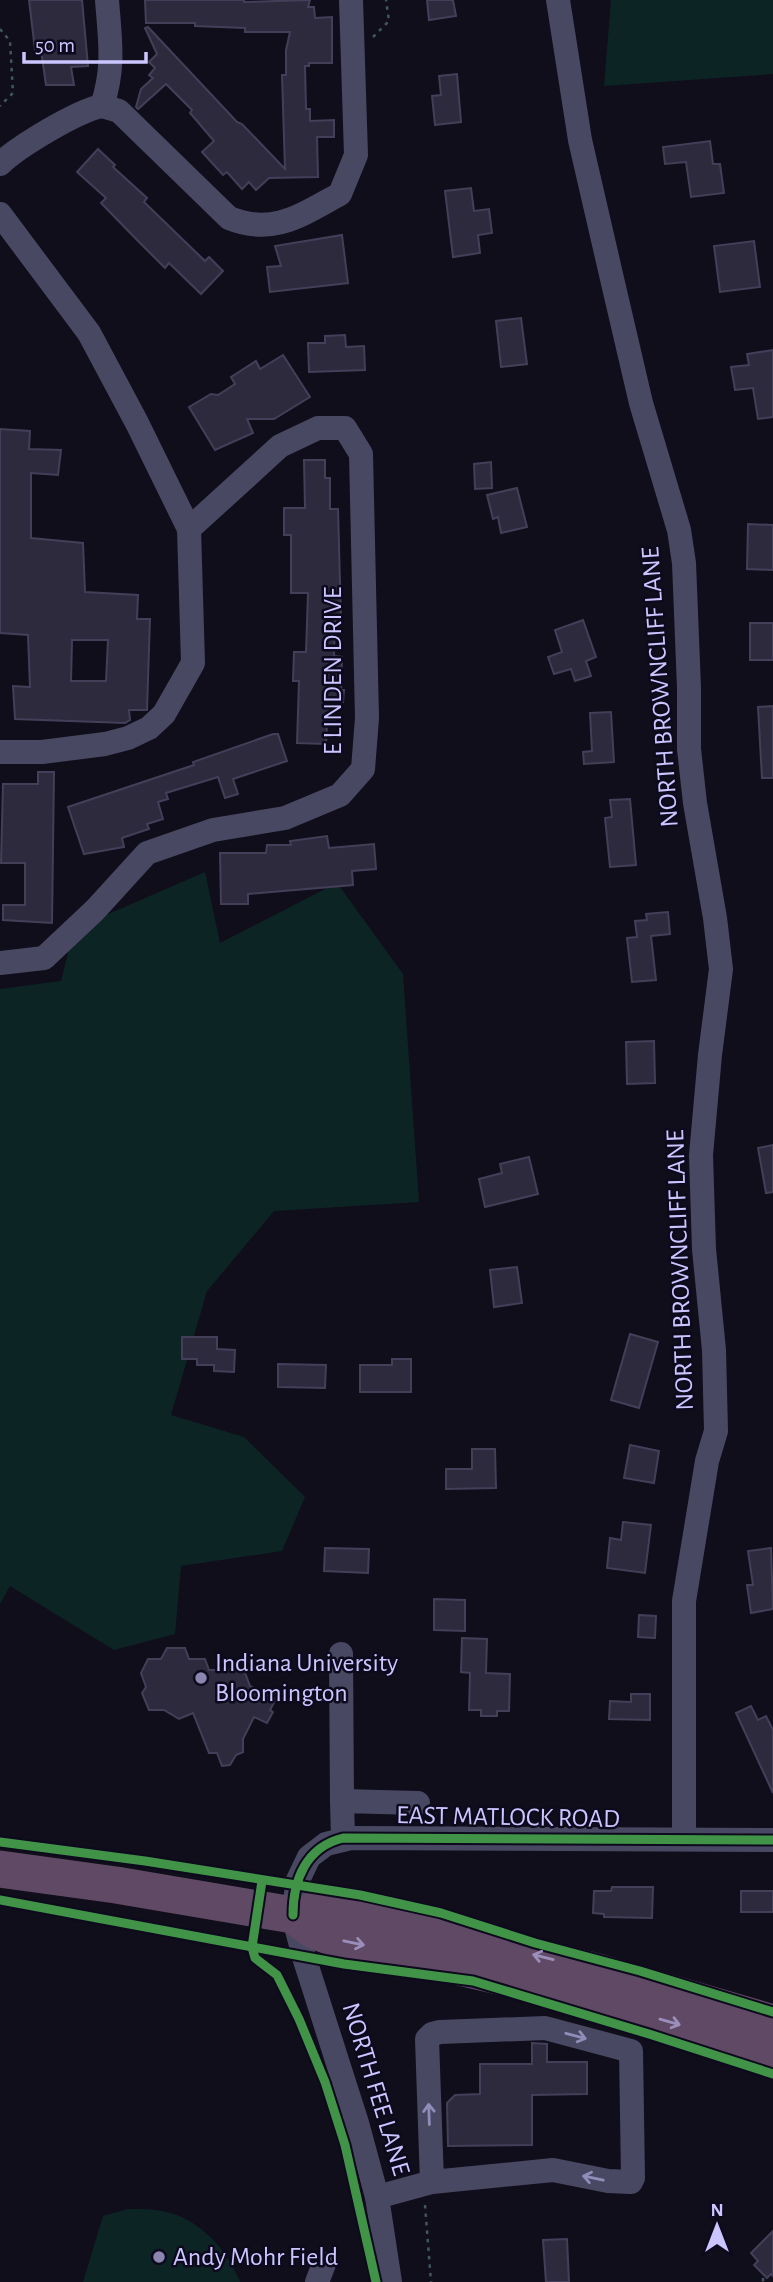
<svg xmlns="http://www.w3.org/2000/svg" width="773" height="2282" font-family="'Alegreya Sans',sans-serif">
<rect width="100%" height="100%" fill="#100e1a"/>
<g fill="#0d2424">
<polygon points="611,0 773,0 773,74 604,86"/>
<polygon points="205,872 220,943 337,883 403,974 419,1202 274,1211 207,1291 171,1415 244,1437 305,1497 282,1551 181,1566 175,1634 114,1650 10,1586 0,1604 0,989 61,981 74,929"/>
<path d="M 128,2209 C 139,2209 151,2209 162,2211 C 198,2217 227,2249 240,2282 L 83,2282 L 103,2216 Z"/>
</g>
<g fill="#2e2a3d" stroke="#433f59" stroke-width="2" fill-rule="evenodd">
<polygon points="29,0 82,0 88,66 71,67 74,85 46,85 41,50 35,50"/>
<polygon points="145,0 244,0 244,2 310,0 308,7 314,7 315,18 332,17 332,63 309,63 309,66 305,66 306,109 310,109 310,121 334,120 334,137 317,137 318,177 269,178 256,190 249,182 242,189 227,172 223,175 202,152 214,141 190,113 192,110 166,84 138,109 136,107 141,89 153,78 149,75 155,68 149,62 157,54 145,28 148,27 237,122 242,124 285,169 282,75 286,75 286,50 290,32 245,32 245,28 195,26 195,23 146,23"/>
<polygon points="427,0 453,0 456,16 429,20"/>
<polygon points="457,74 461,122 435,125 432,96 441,95 439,76"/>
<polygon points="710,141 713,164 720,164 724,193 691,197 686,162 665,164 663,147"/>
<polygon points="98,149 115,165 113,167 147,198 144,202 205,261 209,257 223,271 201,294 169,263 165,268 138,241 101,203 106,198 77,172"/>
<polygon points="471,188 474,211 489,209 492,233 478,235 480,253 453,257 445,191"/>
<polygon points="342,235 348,283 270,292 267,267 281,266 275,246"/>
<polygon points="754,241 760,287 720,292 714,246"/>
<polygon points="521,318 527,364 501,367 496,321"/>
<polygon points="345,335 346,347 364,346 365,370 309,372 308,343 325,343 325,336"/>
<polygon points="773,350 773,417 758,419 753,388 735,390 731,367 749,365 747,354"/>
<polygon points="283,355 310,397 274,419 247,419 253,433 215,450 189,407 211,394 218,395 235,384 231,377 256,361 260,369"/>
<path d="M 0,429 L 30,431 L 29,449 L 61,450 L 58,475 L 31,473 L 31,538 L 83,543 L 85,592 L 138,595 L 137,619 L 150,619 L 147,710 L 129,710 L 130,720 L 125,723 L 15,719 L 13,686 L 30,687 L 28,635 L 0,633 ZM 72,640 L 108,640 L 106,681 L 71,681 Z"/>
<polygon points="304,460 325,460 325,478 330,478 330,509 338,509 341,620 335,620 334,656 342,657 341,690 344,690 343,702 335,702 335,724 327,724 326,744 297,743 299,681 293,681 294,652 306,652 308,593 291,593 291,535 284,535 284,508 305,508"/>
<polygon points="491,462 492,488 475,489 474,464"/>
<polygon points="517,488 527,527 501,533 498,517 493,519 487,495"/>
<polygon points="748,524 773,525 773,570 747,569"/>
<polygon points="583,620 596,657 586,661 591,676 575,681 571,669 554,674 548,657 562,652 555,630"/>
<rect x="750" y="623" width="23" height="37"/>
<polygon points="773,706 773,778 762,778 758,707"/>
<polygon points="611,712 614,762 584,764 583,752 592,751 590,713"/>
<polygon points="273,734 278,734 287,761 233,779 238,794 225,798 218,777 166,793 168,799 158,802 163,819 147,824 149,829 122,838 124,847 84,854 68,807 194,765 193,762"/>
<polygon points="38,772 54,772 52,923 3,920 3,905 25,905 25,863 1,863 3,784 38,784"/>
<polygon points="630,799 636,865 610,867 605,818 612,817 610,800"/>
<polygon points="327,836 329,848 374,844 376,869 352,871 353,885 248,894 248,904 221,904 220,853 266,853 267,845 291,845 290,841"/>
<polygon points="668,912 670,934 651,936 656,980 632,982 627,938 637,937 635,921 647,920 646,914"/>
<polygon points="654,1041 655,1083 627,1084 626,1042"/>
<polygon points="773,1145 773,1192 766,1193 758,1148"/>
<polygon points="529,1157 538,1194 485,1207 479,1179 502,1173 500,1164"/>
<polygon points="517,1267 522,1303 494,1307 490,1270"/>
<polygon points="630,1334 658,1342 639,1408 611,1400"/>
<polygon points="182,1337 217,1337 217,1349 235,1350 234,1372 214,1371 214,1365 197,1365 197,1359 182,1359"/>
<polygon points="392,1359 411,1359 411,1392 360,1392 360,1365 392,1365"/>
<polygon points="278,1364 326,1365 325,1388 278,1387"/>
<polygon points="630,1445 659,1451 654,1483 624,1478"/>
<polygon points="472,1449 495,1449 496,1488 446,1489 446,1469 472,1469"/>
<polygon points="623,1522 651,1525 645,1573 607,1568 610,1538 621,1540"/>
<polygon points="325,1548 369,1549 368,1573 324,1571"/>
<polygon points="771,1548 773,1609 751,1613 747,1585 753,1585 748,1551"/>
<polygon points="434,1599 465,1600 465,1631 434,1630"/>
<polygon points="639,1615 656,1616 655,1638 638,1637"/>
<polygon points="462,1638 487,1639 486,1673 510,1674 509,1711 497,1711 497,1716 481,1716 481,1710 469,1710 470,1673 461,1672"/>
<polygon points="167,1648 185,1648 189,1659 205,1659 209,1670 244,1670 250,1686 276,1699 270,1710 273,1712 267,1723 254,1717 243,1739 243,1752 236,1755 230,1765 222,1766 217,1753 209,1753 193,1713 179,1719 164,1710 149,1710 142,1693 146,1687 141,1673 148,1659 161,1659"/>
<polygon points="631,1694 650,1694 650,1720 609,1719 610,1701 631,1702"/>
<polygon points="751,1706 758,1720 766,1716 773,1730 773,1793 736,1713"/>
<polygon points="612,1887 653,1887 652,1918 604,1917 604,1914 593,1913 594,1891 611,1891"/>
<rect x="741" y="1891" width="32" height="21"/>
<polygon points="532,2043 547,2044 547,2062 587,2062 587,2094 532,2095 532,2145 448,2146 447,2103 455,2095 480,2094 480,2064 532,2064"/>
<polygon points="773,2231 773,2276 771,2274 767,2278 754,2265 758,2261 751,2253"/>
<polygon points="567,2239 569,2282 546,2282 543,2240"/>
</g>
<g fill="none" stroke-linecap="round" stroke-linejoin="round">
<g stroke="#435564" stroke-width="2.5" stroke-dasharray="3.5 5" stroke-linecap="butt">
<polyline points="0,29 10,41 13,93 0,106"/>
<polyline points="373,37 389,21 386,0"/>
<polyline points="425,2205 431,2282"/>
<polyline points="763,2278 763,2282"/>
</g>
<g stroke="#494863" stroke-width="24">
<path d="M 107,0 C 110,40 115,67 102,106 L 119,111 L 229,218 C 274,236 301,215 340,194 L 356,155 L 351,0"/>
<polyline points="558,0 580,140 613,283 641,403 679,530 684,563 689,688 689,749 695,803 715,918 721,969 710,1055 701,1155 704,1249 714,1350 716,1431 707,1461 684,1601 684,1839"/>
<path d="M 0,164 C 19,146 77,111 102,106"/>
<polyline points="0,214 89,333 137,423 189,529 193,663 164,714 149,728 128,738 105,744 42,752 0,752"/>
<polyline points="0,963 44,958 95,910 147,853 213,830 285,818 340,795 363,769 367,718 361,454 345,428 318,428 280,446 189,529"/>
<polyline points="341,1654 342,1801"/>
<polyline points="343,1838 342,1801 418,1803"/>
<polyline points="377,2197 432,2182 553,2170 608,2181 631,2182 633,2178 631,2051 545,2028 440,2032 432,2034 427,2039 432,2182"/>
<polyline points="317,2282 324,2264"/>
<polyline points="390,2282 377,2197 357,2123 304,1957 293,1915 298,1880 309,1857 326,1844 351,1838 773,1840"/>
</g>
<g stroke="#604965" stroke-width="37">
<polyline points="0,1869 116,1885 293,1915 320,1910 348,1912 598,1972 773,2023"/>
<polyline points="293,1915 315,1931 334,1938 558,1990 773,2054"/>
</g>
<g stroke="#0d0a1e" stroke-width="13">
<g id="cycleway">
<polyline points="0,1842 145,1861 360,1895 441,1913 535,1943 640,1971 773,2012"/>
<polyline points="262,1881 252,1947 255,1958 277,1975 299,2019 325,2082 345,2145 376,2282"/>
<polyline points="0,1900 344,1964 473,1981 649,2034 773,2074"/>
<path d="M 293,1915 C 293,1880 306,1847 343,1838 L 773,1840"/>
</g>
</g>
<use href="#cycleway" stroke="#419447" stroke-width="9"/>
</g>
<defs><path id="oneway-shaft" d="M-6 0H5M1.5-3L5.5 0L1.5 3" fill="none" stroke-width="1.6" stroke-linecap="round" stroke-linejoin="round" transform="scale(1.75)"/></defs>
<g stroke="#9b8eba">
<use href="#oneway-shaft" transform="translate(354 1943) rotate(12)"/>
<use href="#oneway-shaft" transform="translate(543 1957) rotate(-166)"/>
<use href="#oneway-shaft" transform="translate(670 2022) rotate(16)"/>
</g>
<g stroke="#908db9">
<use href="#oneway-shaft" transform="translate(576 2036) rotate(15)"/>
<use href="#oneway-shaft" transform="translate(429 2114) rotate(-92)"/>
<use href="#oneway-shaft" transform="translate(593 2178) rotate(-168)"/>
</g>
<g fill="#8a86af" stroke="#0d0a1e" stroke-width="2.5">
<circle cx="201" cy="1678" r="7"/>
<circle cx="159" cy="2257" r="7"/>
</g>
<g text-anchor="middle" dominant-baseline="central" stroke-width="5" stroke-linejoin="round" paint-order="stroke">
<g font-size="26" fill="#cbc6ff" stroke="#0d0a1e">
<text transform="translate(333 671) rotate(-90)">E LINDEN DRIVE</text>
<text transform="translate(660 687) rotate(-94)">NORTH BROWNCLIFF LANE</text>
<text transform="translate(680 1270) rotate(-92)">NORTH BROWNCLIFF LANE</text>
<text transform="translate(508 1817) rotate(1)">EAST MATLOCK ROAD</text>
<text transform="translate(376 2089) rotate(73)">NORTH FEE LANE</text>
</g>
<g font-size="26" fill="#cbc6ff" stroke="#0d0a1e" text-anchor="start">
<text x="215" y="1663">Indiana University<tspan x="215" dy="30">Bloomington</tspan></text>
<text x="173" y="2257">Andy Mohr Field</text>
</g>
</g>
<g transform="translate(717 2226)" stroke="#0d0a1e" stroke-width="5" paint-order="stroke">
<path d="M0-5L12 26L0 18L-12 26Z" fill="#cbc6ff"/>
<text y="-10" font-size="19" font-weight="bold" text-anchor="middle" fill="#cbc6ff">N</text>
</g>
<path d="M24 52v10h122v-10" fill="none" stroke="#cbc6ff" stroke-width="3.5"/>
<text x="35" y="52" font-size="21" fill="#cbc6ff" stroke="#0d0a1e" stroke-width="5" paint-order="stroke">50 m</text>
</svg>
